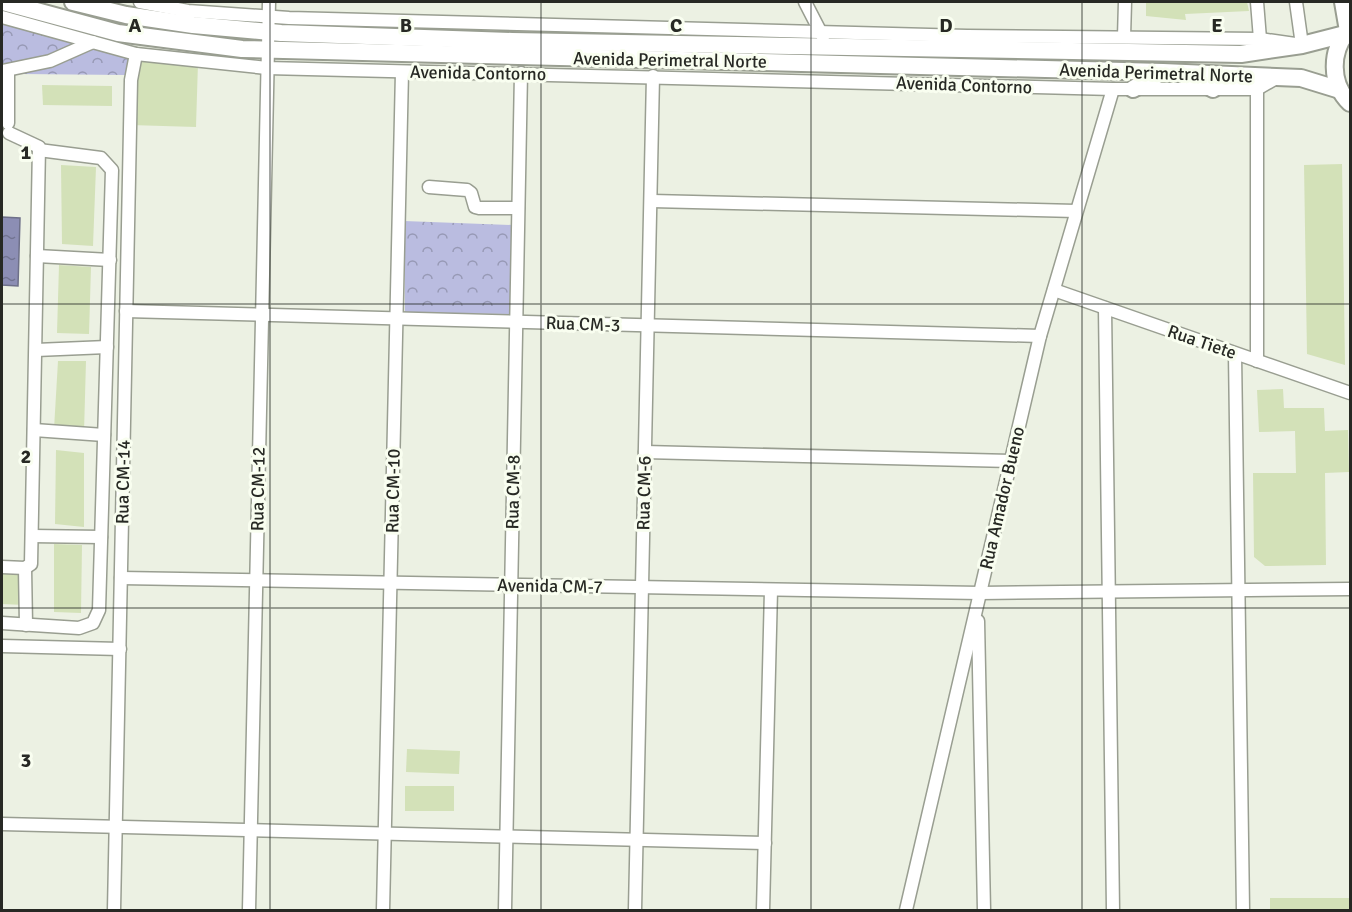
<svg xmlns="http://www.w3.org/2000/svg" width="1352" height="912" font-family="Signika,sans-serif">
<defs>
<pattern id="forest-crowns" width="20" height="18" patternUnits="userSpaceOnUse" patternTransform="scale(1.5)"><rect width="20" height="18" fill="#babce0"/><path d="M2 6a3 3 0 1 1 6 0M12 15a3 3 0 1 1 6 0" fill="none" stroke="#9799b5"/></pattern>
<pattern id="water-ripples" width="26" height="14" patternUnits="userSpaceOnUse" patternTransform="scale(1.5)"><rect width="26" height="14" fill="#8c8eb4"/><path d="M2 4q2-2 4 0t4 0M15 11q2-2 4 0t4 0" fill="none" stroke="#727492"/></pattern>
</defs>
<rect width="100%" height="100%" fill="#ecf1e3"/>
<g fill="url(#forest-crowns)">
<polygon points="2,17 136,54 126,75 20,74 2,71"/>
<polygon points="404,221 513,225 510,314 405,313"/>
</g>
<polygon fill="url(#water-ripples)" stroke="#6e7089" stroke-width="1.5" points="2,217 20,218 18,286 2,285"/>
<g fill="#d3e1b8">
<polygon points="1146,2 1247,2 1249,11 1185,14 1186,20 1146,16"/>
<polygon points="137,55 198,62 196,127 130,125"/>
<polygon points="42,85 112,86 112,106 43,105"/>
<polygon points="1342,164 1345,365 1307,354 1304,165"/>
<polygon points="61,165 96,167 93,246 62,244"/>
<polygon points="59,265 91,267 89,334 57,333"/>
<polygon points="58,361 86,361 84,432 54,429"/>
<polygon points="1283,389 1284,408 1324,408 1325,431 1348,430 1349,472 1325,473 1326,565 1265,566 1254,557 1253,473 1296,473 1295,431 1259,432 1257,390"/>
<polygon points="56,450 84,453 84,527 55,524"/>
<polygon points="54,544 82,545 81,613 54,612"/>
<polygon points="2,574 24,575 24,605 2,604"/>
<polygon points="407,749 460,751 459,774 406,772"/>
<rect x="405" y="786" width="49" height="25"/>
<rect x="1270" y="898" width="80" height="12"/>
</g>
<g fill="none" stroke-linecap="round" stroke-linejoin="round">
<g stroke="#999e91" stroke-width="15">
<g id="minor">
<polyline points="140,2 188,11 289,18 967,36 1260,39 1302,45 1296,2"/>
<polyline points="805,2 823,37"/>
<polyline points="1257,2 1260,39"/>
<polyline points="2,17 136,54 267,68 1113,89 1257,89 1278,77"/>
<polyline points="1124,37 1125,2"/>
<polyline points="2,71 50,61 93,42"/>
<polyline points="8,123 8,71"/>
<polyline points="429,187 467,190 471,193 475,207 479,208 518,208"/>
<polyline points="652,201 1076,211"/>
<polyline points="37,256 110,260"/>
<polyline points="1054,290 1350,393"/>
<polyline points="1105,308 1113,910"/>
<polyline points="126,311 1040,336"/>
<polyline points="36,350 107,347"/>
<polyline points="1235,354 1243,910"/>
<polyline points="1257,361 1257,89"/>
<polyline points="34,430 104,435"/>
<polyline points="645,452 1011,461"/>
<polyline points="32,536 101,537"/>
<polyline points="2,567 25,568 31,564 39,147 9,133"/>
<polyline points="25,568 26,625"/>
<polyline points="121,578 980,593 1350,589"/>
<polyline points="978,621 984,910"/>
<polyline points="2,623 79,628 93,623 99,610 112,170 101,158 39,150"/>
<polyline points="2,646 120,649"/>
<polyline points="2,824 765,843"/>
<polyline points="114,910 131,80 136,54"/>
<polyline points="249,910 269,2"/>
<polyline points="383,910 402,72"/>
<polyline points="505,910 521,73"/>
<polyline points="635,910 653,76"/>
<polyline points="763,910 771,590"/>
<polyline points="906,910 1040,336 1113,89"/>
</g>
</g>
<g stroke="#999e91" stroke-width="20">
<g id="highway">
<polyline points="3,2 118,33 242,49 1163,72 1301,78 1340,90"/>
<polyline points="73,2 126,15 193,25 281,33 512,41 1241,54 1302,45 1345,34"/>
<polyline points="1343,2 1348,31"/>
<path d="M 1348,31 C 1330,51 1330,84 1350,103"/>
<polyline points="1187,75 1213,89"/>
<polyline points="1133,89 1161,73"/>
</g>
</g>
<use href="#minor" stroke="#fff" stroke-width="12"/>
<use href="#highway" stroke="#fff" stroke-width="16"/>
</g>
<path fill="none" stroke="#272924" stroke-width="1.5" stroke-opacity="0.55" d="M 270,2 L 270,910M 541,2 L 541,910M 811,2 L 811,910M 1082,2 L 1082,910M 2,304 L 1350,304M 2,608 L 1350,608"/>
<g text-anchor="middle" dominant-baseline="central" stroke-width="6" stroke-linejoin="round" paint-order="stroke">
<g font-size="18" fill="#272924" stroke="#f9fef0">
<text transform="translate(670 60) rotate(1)">Avenida Perimetral Norte</text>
<text transform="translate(478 73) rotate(1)">Avenida Contorno</text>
<text transform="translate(1156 73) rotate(2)">Avenida Perimetral Norte</text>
<text transform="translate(964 85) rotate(2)">Avenida Contorno</text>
<text transform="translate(583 324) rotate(2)">Rua CM-3</text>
<text transform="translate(1202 342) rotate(19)">Rua Tiete</text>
<text transform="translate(123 482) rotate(-89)">Rua CM-14</text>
<text transform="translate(258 489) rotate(-89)">Rua CM-12</text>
<text transform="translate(393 491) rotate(-89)">Rua CM-10</text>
<text transform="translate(513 492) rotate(-89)">Rua CM-8</text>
<text transform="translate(644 493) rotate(-89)">Rua CM-6</text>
<text transform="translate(1002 498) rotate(-77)">Rua Amador Bueno</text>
<text transform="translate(550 586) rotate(1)">Avenida CM-7</text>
</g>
</g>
<g font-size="20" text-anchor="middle" font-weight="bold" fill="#272924" stroke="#f9fef0" stroke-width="6" stroke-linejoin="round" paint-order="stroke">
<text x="135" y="32">A</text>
<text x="406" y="32">B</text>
<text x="676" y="32">C</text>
<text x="946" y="32">D</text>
<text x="1217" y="32">E</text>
<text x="26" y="159">1</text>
<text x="26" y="463">2</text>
<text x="26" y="767">3</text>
</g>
<rect width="1352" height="912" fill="none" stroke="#272924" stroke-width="6"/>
</svg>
